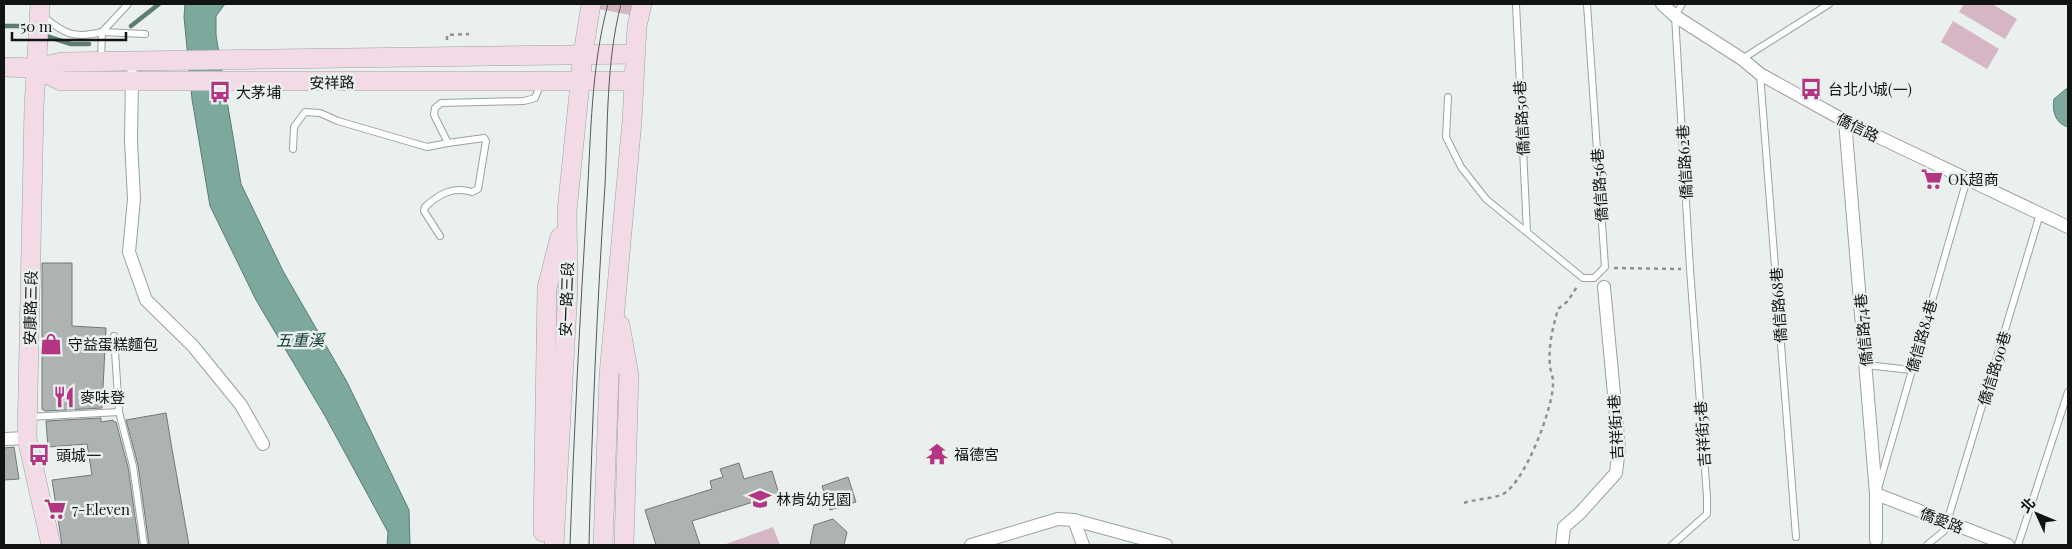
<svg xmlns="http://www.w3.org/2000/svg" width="2072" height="549" font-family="'Playfair Display','Noto Sans TC',serif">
<rect width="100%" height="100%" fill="#e9f0ee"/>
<g fill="#d6b6c5">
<polygon points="601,4 633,4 630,15 599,9"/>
<polygon points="1964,4 1992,4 2017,19 2005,39 1959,12"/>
<polygon points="1953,21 1999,49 1987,69 1941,42"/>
<polygon points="773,527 780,545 727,545 726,544"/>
</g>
<g fill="#7da89d" stroke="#5d7c74">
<polygon points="185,4 225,4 216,16 216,35 241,184 283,271 347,382 409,510 410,545 387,545 388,532 325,416 256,300 210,206 192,99 184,17"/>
<path d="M 2066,89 L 2068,89 L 2068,127 C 2055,123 2052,111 2054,99 Z"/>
</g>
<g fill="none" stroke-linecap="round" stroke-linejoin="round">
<g stroke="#5d7c74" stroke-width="4.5">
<polyline points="4,26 19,26 34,32"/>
<polyline points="131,26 159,4"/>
<polyline points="43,35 71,44 89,44"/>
</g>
</g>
<g fill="#acb3b1" stroke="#727876">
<polygon points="42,263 72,263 72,326 106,328 102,408 45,411 42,409"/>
<polygon points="166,413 172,449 189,545 149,545 138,465 126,420"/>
<polygon points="101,418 101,422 113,420 114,422 116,422 128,467 139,545 62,545 52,480 92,475 87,444 48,447 46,421"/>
<polygon points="14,447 19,479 4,480 4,448"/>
<polygon points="739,463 744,479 772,471 779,494 692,521 700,545 656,545 645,510 712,489 710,481 723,477 720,469"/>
<polygon points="848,477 856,502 830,510 822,486"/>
<polygon points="833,519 847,532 844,545 810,545 814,525"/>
</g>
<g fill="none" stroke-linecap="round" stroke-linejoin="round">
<g stroke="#9ba2a0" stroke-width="8">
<g id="lane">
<polyline points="1516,4 1527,232"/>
<path d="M 43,16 C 64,34 74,39 102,32 L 101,59"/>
<polyline points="102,32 145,34"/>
<polyline points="102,32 128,4"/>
<polyline points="1742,59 1829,4"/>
<polyline points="1760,74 1796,537"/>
<polyline points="1448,97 1446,137 1461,167 1486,199 1583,278 1594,278 1605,267 1587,4"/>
<polyline points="293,149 294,127 305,112 320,113 338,121 427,147 448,143"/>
<path d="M 440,236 L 424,211 L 425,207 C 439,194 453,186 472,192 L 478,189 L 486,141 L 484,138 L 448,143 L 434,115 L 435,108 L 441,103 L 524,101 L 535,98 L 541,83"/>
<polyline points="114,336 119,412 133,466 144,545"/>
<polyline points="1866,365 1911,370"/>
<polyline points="28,417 119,412"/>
<polyline points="1879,485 1967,179"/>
<polyline points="1947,522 2040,214"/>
<polyline points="1672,545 1707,514 1707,497 1690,269 1675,16 1682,4"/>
<polyline points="1927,545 1944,531"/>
<polyline points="2018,545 2068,392"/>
</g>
</g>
<g stroke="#9ba2a0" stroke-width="14">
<g id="street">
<polyline points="1662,4 1675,16 1742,59 1760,74 1845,121 2068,227"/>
<polyline points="132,75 131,141 134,199 129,252 146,300 193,346 241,405 263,444"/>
<polyline points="1845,121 1876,494 1876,540"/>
<polyline points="4,439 27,438"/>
<polyline points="1876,494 2008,545"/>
<polyline points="1074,520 1083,545"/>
<polyline points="971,545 1058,519 1074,520 1166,545"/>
<polyline points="1562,545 1564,527 1580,513 1616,473 1619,448 1604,287"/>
</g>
</g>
<g stroke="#9ba2a0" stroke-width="20">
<g id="secondary">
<polyline points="40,4 34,107 27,438 51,545"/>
<polyline points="4,67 35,68 61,81 633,81"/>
<polyline points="35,68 62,62 634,54"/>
<polyline points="620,325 629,375 624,545"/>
<polyline points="543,532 547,288 560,237"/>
<polyline points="554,545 568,288 567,211 583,54 591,4"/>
<polyline points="603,545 609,375 632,121 637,26 642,4"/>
</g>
</g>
<g stroke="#8e9391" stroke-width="2.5" stroke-dasharray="4 4" stroke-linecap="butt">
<polyline points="447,40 447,35 469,34"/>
<polyline points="1614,268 1681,269"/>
<path d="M 1464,503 C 1475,499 1490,499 1501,495 C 1524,486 1553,408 1553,384 C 1554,378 1550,371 1550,365 C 1548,346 1553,327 1558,309 L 1568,301 L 1578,285"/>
</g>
<use href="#lane" stroke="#fff" stroke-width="6"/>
<use href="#street" stroke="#fff" stroke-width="12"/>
<use href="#secondary" stroke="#f2dbe7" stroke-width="19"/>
<g stroke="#555958" stroke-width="1">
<path d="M 570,545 C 574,430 580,315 587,200 C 591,135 591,67 608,4"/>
<path d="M 589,545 C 592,425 597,305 605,185 C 608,125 606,62 621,4"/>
</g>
</g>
<defs>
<g id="bus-bare" transform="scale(1.725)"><path d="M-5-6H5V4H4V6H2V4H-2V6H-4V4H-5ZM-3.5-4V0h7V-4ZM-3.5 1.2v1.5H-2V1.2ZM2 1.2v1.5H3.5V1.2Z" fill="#b43582" stroke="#e9f0ee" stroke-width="2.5" paint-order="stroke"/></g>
<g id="supermarket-bare" transform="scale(1.725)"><path d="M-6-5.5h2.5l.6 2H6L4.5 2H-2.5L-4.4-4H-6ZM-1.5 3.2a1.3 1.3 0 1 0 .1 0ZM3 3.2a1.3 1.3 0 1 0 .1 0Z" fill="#b43582" stroke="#e9f0ee" stroke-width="2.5" paint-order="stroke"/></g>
<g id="shop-bare" transform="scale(1.725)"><path d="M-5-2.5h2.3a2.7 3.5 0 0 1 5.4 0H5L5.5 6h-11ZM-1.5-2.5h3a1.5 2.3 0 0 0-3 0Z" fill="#b43582" stroke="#e9f0ee" stroke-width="2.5" paint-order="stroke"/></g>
<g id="restaurant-bare" transform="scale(1.725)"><path d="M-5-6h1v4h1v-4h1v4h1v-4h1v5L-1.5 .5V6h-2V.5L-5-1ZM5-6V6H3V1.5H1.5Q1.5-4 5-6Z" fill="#b43582" stroke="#e9f0ee" stroke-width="2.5" paint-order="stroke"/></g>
<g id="temple-bare" transform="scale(1.725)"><path d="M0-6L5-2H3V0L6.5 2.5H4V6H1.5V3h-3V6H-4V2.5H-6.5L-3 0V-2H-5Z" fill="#b43582" stroke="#e9f0ee" stroke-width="2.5" paint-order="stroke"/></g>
<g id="school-bare" transform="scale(1.725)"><path d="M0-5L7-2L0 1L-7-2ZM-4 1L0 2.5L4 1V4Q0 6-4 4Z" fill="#b43582" stroke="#e9f0ee" stroke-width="2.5" paint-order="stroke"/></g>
</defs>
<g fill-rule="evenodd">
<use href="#bus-bare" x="1811" y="89"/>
<use href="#bus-bare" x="220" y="92"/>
<use href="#supermarket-bare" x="1932" y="179"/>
<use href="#shop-bare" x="51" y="344"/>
<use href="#restaurant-bare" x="64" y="397"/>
<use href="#temple-bare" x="937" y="454"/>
<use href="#bus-bare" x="39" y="455"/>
<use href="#school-bare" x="760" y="499"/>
<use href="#supermarket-bare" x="55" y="509"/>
</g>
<g text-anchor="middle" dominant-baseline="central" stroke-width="5" stroke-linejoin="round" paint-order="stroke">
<g font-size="15" fill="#121413" stroke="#e9f0ee">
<text transform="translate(332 82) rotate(-1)">安祥路</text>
<text transform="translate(1521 118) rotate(-93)">僑信路50巷</text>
<text transform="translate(1858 127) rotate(26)">僑信路</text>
<text transform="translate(1684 162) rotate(-93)">僑信路62巷</text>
<text transform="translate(1599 185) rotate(-94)">僑信路56巷</text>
<text transform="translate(566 299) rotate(-88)">安一路三段</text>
<text transform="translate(1778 305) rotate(-94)">僑信路68巷</text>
<text transform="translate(30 308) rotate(-89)">安康路三段</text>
<text transform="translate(1863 330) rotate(-95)">僑信路74巷</text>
<text transform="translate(1921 336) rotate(-74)">僑信路84巷</text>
<text transform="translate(1994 368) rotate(-73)">僑信路90巷</text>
<text transform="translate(1615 427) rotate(-93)">吉祥街1巷</text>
<text transform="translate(1702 434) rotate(-94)">吉祥街5巷</text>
<text transform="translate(1942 520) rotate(21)">僑愛路</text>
</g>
<g font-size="15" fill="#121413" stroke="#e9f0ee" text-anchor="start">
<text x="1828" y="89">台北小城(一)</text>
<text x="236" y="92">大茅埔</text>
<text x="1948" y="179">OK超商</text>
<text x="68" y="344">守益蛋糕麵包</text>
<text x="80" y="397">麥味登</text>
<text x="954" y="454">福德宮</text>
<text x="56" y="455">頭城一</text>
<text x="776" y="499">林肯幼兒園</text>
<text x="72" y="509">7-Eleven</text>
</g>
<g font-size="16" font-style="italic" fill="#103931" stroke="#e9f0ee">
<text x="300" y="339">五重溪</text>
</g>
</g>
<rect width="2072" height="549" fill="none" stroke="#121413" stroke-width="10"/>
<g transform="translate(2037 514) rotate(314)" stroke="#e9f0ee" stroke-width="4" paint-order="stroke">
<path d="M0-4L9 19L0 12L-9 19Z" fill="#121413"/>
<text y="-8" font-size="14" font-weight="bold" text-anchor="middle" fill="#121413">北</text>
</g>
<path d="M12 32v8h114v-8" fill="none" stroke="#121413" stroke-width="2.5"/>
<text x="20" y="32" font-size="15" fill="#121413" stroke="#e9f0ee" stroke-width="4" paint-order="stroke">50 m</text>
</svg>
